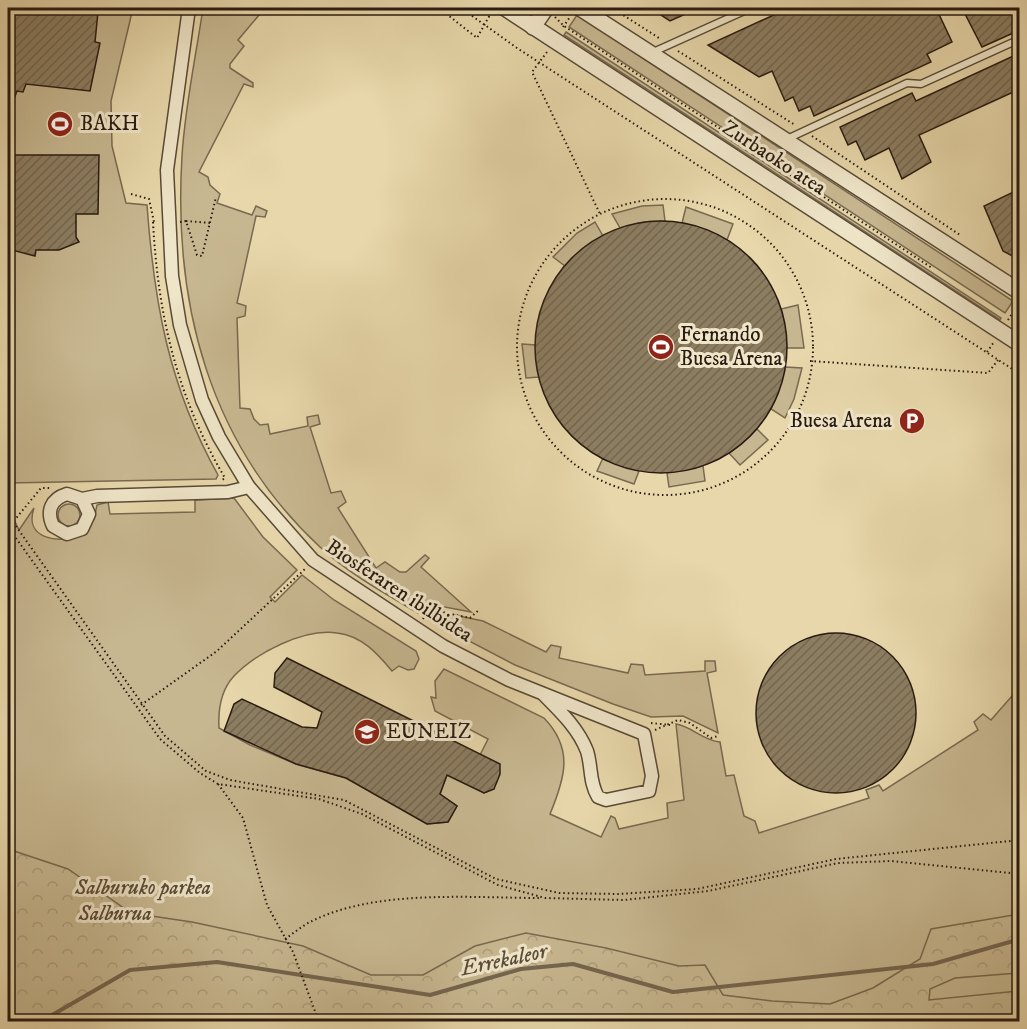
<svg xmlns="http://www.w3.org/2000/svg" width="1027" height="1029" font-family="'IM FELL DW Pica',serif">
<defs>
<pattern id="forest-crowns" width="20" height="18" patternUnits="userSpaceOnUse" patternTransform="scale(1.5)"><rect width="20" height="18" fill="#c7b790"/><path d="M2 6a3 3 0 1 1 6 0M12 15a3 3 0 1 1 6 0" fill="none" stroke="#ab9d7b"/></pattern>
<pattern id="building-hatch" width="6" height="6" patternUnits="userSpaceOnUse" patternTransform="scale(1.5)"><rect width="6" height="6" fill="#8c7d61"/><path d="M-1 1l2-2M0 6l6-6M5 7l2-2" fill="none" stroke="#72664f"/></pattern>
</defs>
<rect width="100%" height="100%" fill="#e7d7aa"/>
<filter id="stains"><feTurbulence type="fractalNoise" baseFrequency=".00333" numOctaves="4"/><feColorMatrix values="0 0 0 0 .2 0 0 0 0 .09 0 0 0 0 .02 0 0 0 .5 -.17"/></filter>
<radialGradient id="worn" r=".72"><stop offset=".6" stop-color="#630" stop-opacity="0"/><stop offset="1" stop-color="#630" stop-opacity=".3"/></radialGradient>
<g fill="#c7b790" stroke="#786950" stroke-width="1.5">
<path d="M 8,8 L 133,8 L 111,101 L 112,146 L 126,203 L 147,205 C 154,303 169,387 218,475 L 216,479 L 8,483 Z"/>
<path d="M 203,8 L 265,8 L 238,40 L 244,46 L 230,64 L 230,68 L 253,83 L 253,87 L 244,84 L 199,172 L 208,177 L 210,185 L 220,194 L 217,203 L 252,215 L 256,206 L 267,211 L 265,217 L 256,216 L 237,303 L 246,306 L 245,316 L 237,318 L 240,408 L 250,409 L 254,419 L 260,425 L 268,424 L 270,434 L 308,426 L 307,417 L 318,415 L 320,424 L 310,427 L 331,493 L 341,491 L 346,502 L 338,508 L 376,568 L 385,562 L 400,572 L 406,572 L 425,555 L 429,558 L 421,567 L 471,612 L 424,603 L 418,613 C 384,593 349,574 320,547 C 209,444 173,304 182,156 C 185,106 196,56 203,8 Z"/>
<polygon points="577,15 1013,301 1005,313 569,27"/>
<polygon points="566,32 1001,318 1000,320 564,35"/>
<polygon points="663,205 665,221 644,222 620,228 612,214 642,206"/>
<polygon points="686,207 733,224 727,240 706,230 682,223"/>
<polygon points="595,222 603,236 586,246 565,266 553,257 577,233"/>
<polygon points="798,305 804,348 787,348 781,309"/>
<polygon points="522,344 536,345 539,377 526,378"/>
<polygon points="785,367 802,368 794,399 785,418 771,409"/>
<polygon points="757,429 768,440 740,465 729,453"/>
<polygon points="603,458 639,471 634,484 597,471"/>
<polygon points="703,466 705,481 669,487 667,473"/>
<path d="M 234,498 L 263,537 L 297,570 L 270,597 L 275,602 L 302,575 L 334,600 L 416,651 L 419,659 L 414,669 L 408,670 L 399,666 L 392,671 C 377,653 362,636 337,633 C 304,628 256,653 234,676 C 221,690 218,710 219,728 L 250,745 L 296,764 L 346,778 L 427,824 L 448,822 L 457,806 L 440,794 L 447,775 L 484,793 L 494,789 L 480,755 L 488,739 L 435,711 L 431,697 L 436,698 L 435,681 L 444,669 L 544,718 C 574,749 565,778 550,814 L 601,837 L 611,816 L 615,818 L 619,829 L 668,818 L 667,803 L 684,800 L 676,724 C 693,727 702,740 720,742 L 726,776 L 734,775 L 744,816 L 755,821 L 759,833 L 869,798 L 866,790 L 879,785 L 883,791 L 978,730 L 974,722 L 983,714 L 991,720 L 1019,688 L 1019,1021 L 8,1021 L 8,507 L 19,530 L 34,508 C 23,540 61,544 82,535 L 94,519 L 97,505 L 108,502 L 110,514 L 195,512 L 195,500 Z"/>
<circle cx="69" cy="515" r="11"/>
<polygon points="435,611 483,621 546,652 551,645 561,647 559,658 628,673 631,664 643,665 645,675 705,671 705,661 715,661 716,671 707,673 718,733 683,716 651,717 613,704 515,665 429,620"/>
</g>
<polygon fill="url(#forest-crowns)" stroke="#786950" stroke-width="1.5" points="8,849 68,869 131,913 192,922 303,946 371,975 423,975 475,946 526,933 606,948 679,966 705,965 723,995 772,1001 830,1004 873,988 920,959 931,929 1019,914 1019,973 955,978 930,989 929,1000 1019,991 1019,1015 982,1022 8,1021"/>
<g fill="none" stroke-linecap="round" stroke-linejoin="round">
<polyline stroke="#74654e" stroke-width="4" points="40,1022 130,970 217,962 430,995 521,969 573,964 673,992 933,964 1020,939"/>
</g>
<g fill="url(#building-hatch)" stroke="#291b11" stroke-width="1.5">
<polygon points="8,8 51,8 98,12 95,42 100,43 90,91 26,84 23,92 17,91 8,115"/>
<polygon points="650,8 699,8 670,21"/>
<polygon points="789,8 936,8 952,42 927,54 931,62 814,116 810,106 799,111 793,97 785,101 772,71 759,77 708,45"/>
<polygon points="962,8 1020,8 1020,30 982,47"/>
<polygon points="1020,53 1020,89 919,135 931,162 902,179 889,148 865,160 856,141 848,145 840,127 912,93 916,101"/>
<polygon points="8,155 99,155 98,214 76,214 76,237 79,242 59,250 36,250 35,256 8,249"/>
<polygon points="1020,189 1020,260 1003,251 984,206"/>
<circle cx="661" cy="347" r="126"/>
<circle cx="836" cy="713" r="80"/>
<polygon points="287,658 500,764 500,774 494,789 484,793 447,775 440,794 457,806 448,822 427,824 346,778 296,764 224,731 234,704 242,699 302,727 317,728 322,712 274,687 275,673"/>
</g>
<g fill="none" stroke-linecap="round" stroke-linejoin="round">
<g stroke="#584a37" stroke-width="9">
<g id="service">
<polyline points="651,53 751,8"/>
<polyline points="787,139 907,83 921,84 1020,39"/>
</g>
</g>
<g stroke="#584a37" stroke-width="15">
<g id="minor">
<path d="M 189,8 L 167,170 L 172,276 L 180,325 L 202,400 L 219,437 L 249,487 L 313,560 L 443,646 L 509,680 L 644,734 L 652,776 L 649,791 L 606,800 L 598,797 C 589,782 592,767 587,751 C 578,728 560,711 543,694"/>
<path d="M 82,499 L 89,514 L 82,529 L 67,534 L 53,526 C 46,511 51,499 67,494 L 82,499 L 97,496 L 228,492 L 249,487"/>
</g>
</g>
<g stroke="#584a37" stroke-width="18">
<g id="tertiary">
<polyline points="505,8 1020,344"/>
<polyline points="580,8 1020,292"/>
<polyline points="533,27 546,8"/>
</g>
</g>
<g stroke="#291b11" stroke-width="2" stroke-dasharray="1.5 3" stroke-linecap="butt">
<polyline points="439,8 477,38 491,13"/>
<polyline points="461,8 517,48 1020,374"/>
<polyline points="612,8 659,38"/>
<polyline points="555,17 564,26 932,268"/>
<polyline points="563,27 570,17"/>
<polyline points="678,51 795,125"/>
<polyline points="547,52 532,72 600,214"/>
<polyline points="812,136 960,235"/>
<polyline points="131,194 149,199 154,222"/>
<circle cx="665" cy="347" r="148"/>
<polyline points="186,221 210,223"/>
<path d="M 153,222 C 158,316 177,397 225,478 L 222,480"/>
<polyline points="180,222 186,221 197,255 202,256 216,197"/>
<polyline points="1008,320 1018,304"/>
<polyline points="987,352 994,342"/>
<polyline points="810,361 988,373 998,360"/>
<polyline points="8,515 165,736 206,771 230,780 344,800 496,879 559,893 618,894 697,889 836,859 1020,840"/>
<polyline points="8,527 160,739 200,773 218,784 319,799 362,814 498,885 545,898 624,900 708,891 838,863 891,861 1020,874"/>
<polyline points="8,528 41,488 50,488"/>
<polyline points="423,619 428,609 470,618 480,609"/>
<polyline points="141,705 217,651 305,569"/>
<polyline points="651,723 670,725"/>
<polyline points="655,730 678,720 690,723 711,738 718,736"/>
<polyline points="218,784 243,818 267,905 293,952 319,1022"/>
<path d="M 285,939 C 294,933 303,925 312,921 C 377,889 470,898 541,898"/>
<polyline points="144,1022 190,1022"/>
<polyline points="311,1022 315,1015"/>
</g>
<use href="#service" stroke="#efe5c8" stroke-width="6"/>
<use href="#minor" stroke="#efe5c8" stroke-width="12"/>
<use href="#tertiary" stroke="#efe5c8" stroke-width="15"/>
</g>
<defs>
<g id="stadium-disc" transform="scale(1.35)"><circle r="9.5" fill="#8f2418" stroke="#efe5c8"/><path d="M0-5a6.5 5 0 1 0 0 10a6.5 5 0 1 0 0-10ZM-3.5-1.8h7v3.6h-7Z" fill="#fff"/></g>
<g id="parking-disc" transform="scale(1.35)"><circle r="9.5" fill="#8f2418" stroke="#efe5c8"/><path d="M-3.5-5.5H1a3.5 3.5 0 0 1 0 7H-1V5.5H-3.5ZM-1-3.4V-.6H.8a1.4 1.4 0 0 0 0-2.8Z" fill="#fff"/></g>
<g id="university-disc" transform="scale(1.35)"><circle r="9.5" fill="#8f2418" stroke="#efe5c8"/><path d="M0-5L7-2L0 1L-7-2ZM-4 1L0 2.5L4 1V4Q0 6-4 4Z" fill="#fff"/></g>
</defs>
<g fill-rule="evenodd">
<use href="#stadium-disc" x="60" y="124"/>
<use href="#stadium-disc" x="661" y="347"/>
<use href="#parking-disc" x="912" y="421"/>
<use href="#university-disc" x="367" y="732"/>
</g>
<g text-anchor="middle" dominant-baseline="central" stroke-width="6" stroke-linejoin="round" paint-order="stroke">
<g font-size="21" fill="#291b11" stroke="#efe5c8" text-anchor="start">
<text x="80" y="124">BAKH</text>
<text x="680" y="335">Fernando<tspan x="680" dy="24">Buesa Arena</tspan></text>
<text x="892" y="421" text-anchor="end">Buesa Arena</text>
<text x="386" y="732">EUNEIZ</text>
</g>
<g font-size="21" fill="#291b11" stroke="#efe5c8">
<text transform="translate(774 158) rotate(33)">Zurbaoko atea</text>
<text transform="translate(399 591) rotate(33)">Biosferaren ibilbidea</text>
</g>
<g font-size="21" font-style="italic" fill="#584a37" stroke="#efe5c8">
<text x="143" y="888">Salburuko parkea</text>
<text x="115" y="914">Salburua</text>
</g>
<g font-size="22" font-style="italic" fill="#5b4d39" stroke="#efe5c8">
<text transform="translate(504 960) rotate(-12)">Errekaleor</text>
</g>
</g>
<rect width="1027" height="1029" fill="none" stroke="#e7d7aa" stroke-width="30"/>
<rect x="9" y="9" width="1009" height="1011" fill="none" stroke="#291b11" stroke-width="3"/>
<rect x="15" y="15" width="997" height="999" fill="none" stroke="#291b11" stroke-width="1.5"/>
<rect width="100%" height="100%" filter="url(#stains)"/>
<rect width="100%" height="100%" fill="url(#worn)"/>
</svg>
